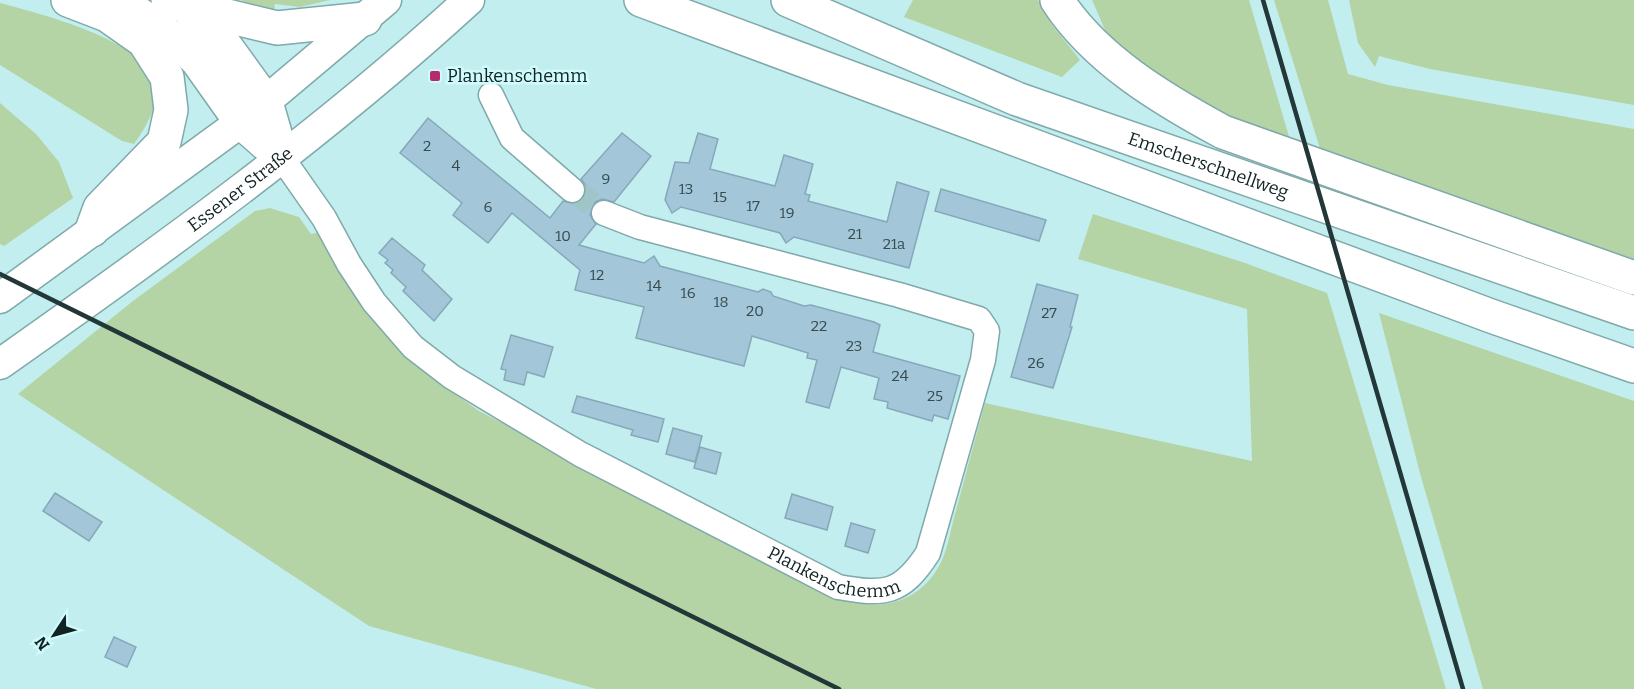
<svg xmlns="http://www.w3.org/2000/svg" width="1634" height="689" font-family="Bitter,serif">
<rect width="100%" height="100%" fill="#c2eeef"/>
<g fill="#b4d4a5">
<polygon points="241,0 330,0 300,7 275,4 273,15"/>
<polygon points="913,0 1038,0 1053,26 1080,60 1062,77 904,17"/>
<polygon points="1092,0 1249,0 1290,140 1204,110 1109,39"/>
<polygon points="1274,0 1328,0 1348,74 1388,85 1634,129 1634,266 1322,155"/>
<polygon points="1349,0 1634,0 1634,105 1430,69 1379,56 1375,67 1358,43"/>
<path d="M 0,3 C 37,13 147,40 156,84 C 160,104 145,129 134,144 L 122,141 L 0,65 Z"/>
<polygon points="0,103 36,134 59,162 73,198 4,246 0,244"/>
<path d="M 270,208 L 299,217 L 311,234 L 321,232 L 395,343 L 427,374 L 479,411 L 835,596 C 870,612 913,607 936,571 C 947,555 950,532 955,514 C 965,477 975,440 985,403 L 1252,461 L 1247,309 L 1078,259 L 1093,214 L 1245,263 L 1327,293 L 1446,689 L 596,689 L 369,626 L 18,394 L 133,301 L 255,211 Z"/>
<polygon points="1379,313 1634,401 1634,689 1483,689 1421,477"/>
</g>
<g fill="#a3c6d8" stroke="#86a8b9" stroke-width="1.5">
<polygon points="428,118 550,218 563,201 576,204 583,199 586,186 581,179 622,133 651,156 614,202 602,199 595,202 590,215 596,224 579,245 644,263 654,256 660,266 758,292 763,289 771,292 773,296 804,306 811,305 874,322 880,325 873,352 960,376 948,419 934,415 932,421 887,408 888,402 874,399 879,378 841,367 829,408 806,402 817,360 807,358 808,353 752,336 744,366 636,338 644,307 575,290 580,270 512,213 488,243 453,215 462,203 400,153"/>
<polygon points="698,133 718,139 710,169 775,186 784,155 813,164 805,194 810,195 808,201 887,222 897,182 929,192 909,268 794,237 786,243 780,233 681,207 672,213 665,200 675,162 689,163"/>
<polygon points="941,189 1046,220 1039,241 935,211"/>
<polygon points="392,238 425,265 422,270 452,299 434,321 403,291 406,287 391,273 393,270 385,263 388,260 379,253"/>
<polygon points="1037,284 1078,295 1070,327 1072,327 1053,388 1011,377"/>
<polygon points="511,335 553,347 544,377 527,372 524,385 504,380 506,370 501,369"/>
<polygon points="577,396 664,419 658,442 631,435 633,430 572,412"/>
<polygon points="673,428 702,436 695,462 666,454"/>
<polygon points="700,447 721,453 716,474 694,468"/>
<polygon points="55,493 102,522 89,541 43,511"/>
<polygon points="792,494 833,507 827,530 785,518"/>
<polygon points="851,523 875,530 868,553 845,546"/>
<polygon points="114,637 136,647 127,667 105,657"/>
</g>
<g fill="none" stroke-linecap="round" stroke-linejoin="round">
<polyline stroke="#9fc5c6" stroke-width="24" stroke-dasharray="24 12" stroke-linecap="butt" points="572,190 604,213"/>
<g stroke="#7fa9aa" stroke-width="27">
<g id="minor">
<polyline points="491,95 512,138 572,190"/>
<path id="s1" d="M 282,158 L 324,218 L 349,264 L 374,302 L 413,347 L 452,377 L 580,454 L 838,587 C 884,595 901,595 928,553 L 983,360 L 987,331 L 979,319 L 899,295 L 640,227 L 604,213"/>
</g>
</g>
<g stroke="#7fa9aa" stroke-width="33">
<g id="major">
<polyline points="0,298 241,122 386,0"/>
<path id="s2" d="M 0,364 C 162,250 323,134 469,0"/>
</g>
</g>
<g stroke="#7fa9aa" stroke-width="36">
<g id="highway">
<polyline points="68,0 107,15 144,41 167,77 171,110 164,142 100,208 92,230"/>
<polyline points="168,0 185,6 216,33 266,102 282,158"/>
<polyline points="641,0 1491,316 1634,366"/>
<path id="s3" d="M 788,0 L 1017,99 L 1634,313"/>
<path d="M 1057,0 C 1095,59 1162,99 1223,132 L 1634,278"/>
<polyline points="129,7 178,42 197,60 241,122 282,158"/>
<polyline points="190,7 277,28 365,19"/>
</g>
</g>
<use href="#minor" stroke="#fff" stroke-width="24"/>
<use href="#major" stroke="#fff" stroke-width="30"/>
<use href="#highway" stroke="#fff" stroke-width="33"/>
<g stroke="#233738" stroke-width="4.5">
<polyline points="1263,0 1463,689"/>
<polyline points="0,274 839,689"/>
</g>
</g>
<rect fill="#b42c6d" stroke="#cffbfd" stroke-width="2" x="429" y="70" width="12" height="12" rx="3"/>
<g text-anchor="middle" dominant-baseline="central" stroke-width="5" stroke-linejoin="round" paint-order="stroke">
<g font-size="15" fill="#364b50">
<text x="427" y="146">2</text>
<text x="456" y="166">4</text>
<text x="606" y="179">9</text>
<text x="686" y="189">13</text>
<text x="720" y="197">15</text>
<text x="753" y="206">17</text>
<text x="488" y="207">6</text>
<text x="787" y="213">19</text>
<text x="855" y="234">21</text>
<text x="563" y="236">10</text>
<text x="894" y="244">21a</text>
<text x="597" y="275">12</text>
<text x="654" y="286">14</text>
<text x="688" y="293">16</text>
<text x="721" y="302">18</text>
<text x="755" y="311">20</text>
<text x="1049" y="313">27</text>
<text x="819" y="326">22</text>
<text x="854" y="346">23</text>
<text x="1036" y="363">26</text>
<text x="900" y="376">24</text>
<text x="935" y="396">25</text>
</g>
<g font-size="18" fill="#112223" stroke="#cffbfd" text-anchor="start">
<text x="447" y="76">Plankenschemm</text>
</g>
<g font-size="18" fill="#112223" stroke="#cffbfd">
<text stroke="none"><textPath href="#s3" startOffset="452">Emscherschnellweg</textPath></text>
<text stroke="none"><textPath href="#s2" startOffset="297">Essener Straße</textPath></text>
<text stroke="none"><textPath href="#s1" startOffset="712">Plankenschemm</textPath></text>
</g>
</g>
<g transform="translate(54 635) rotate(234)" stroke="#cffbfd" stroke-width="4.5" paint-order="stroke">
<path d="M0-4.5L10 22L0 15L-10 22Z" fill="#112223"/>
<text y="-9" font-size="16" font-weight="bold" text-anchor="middle" fill="#112223">N</text>
</g>
</svg>
